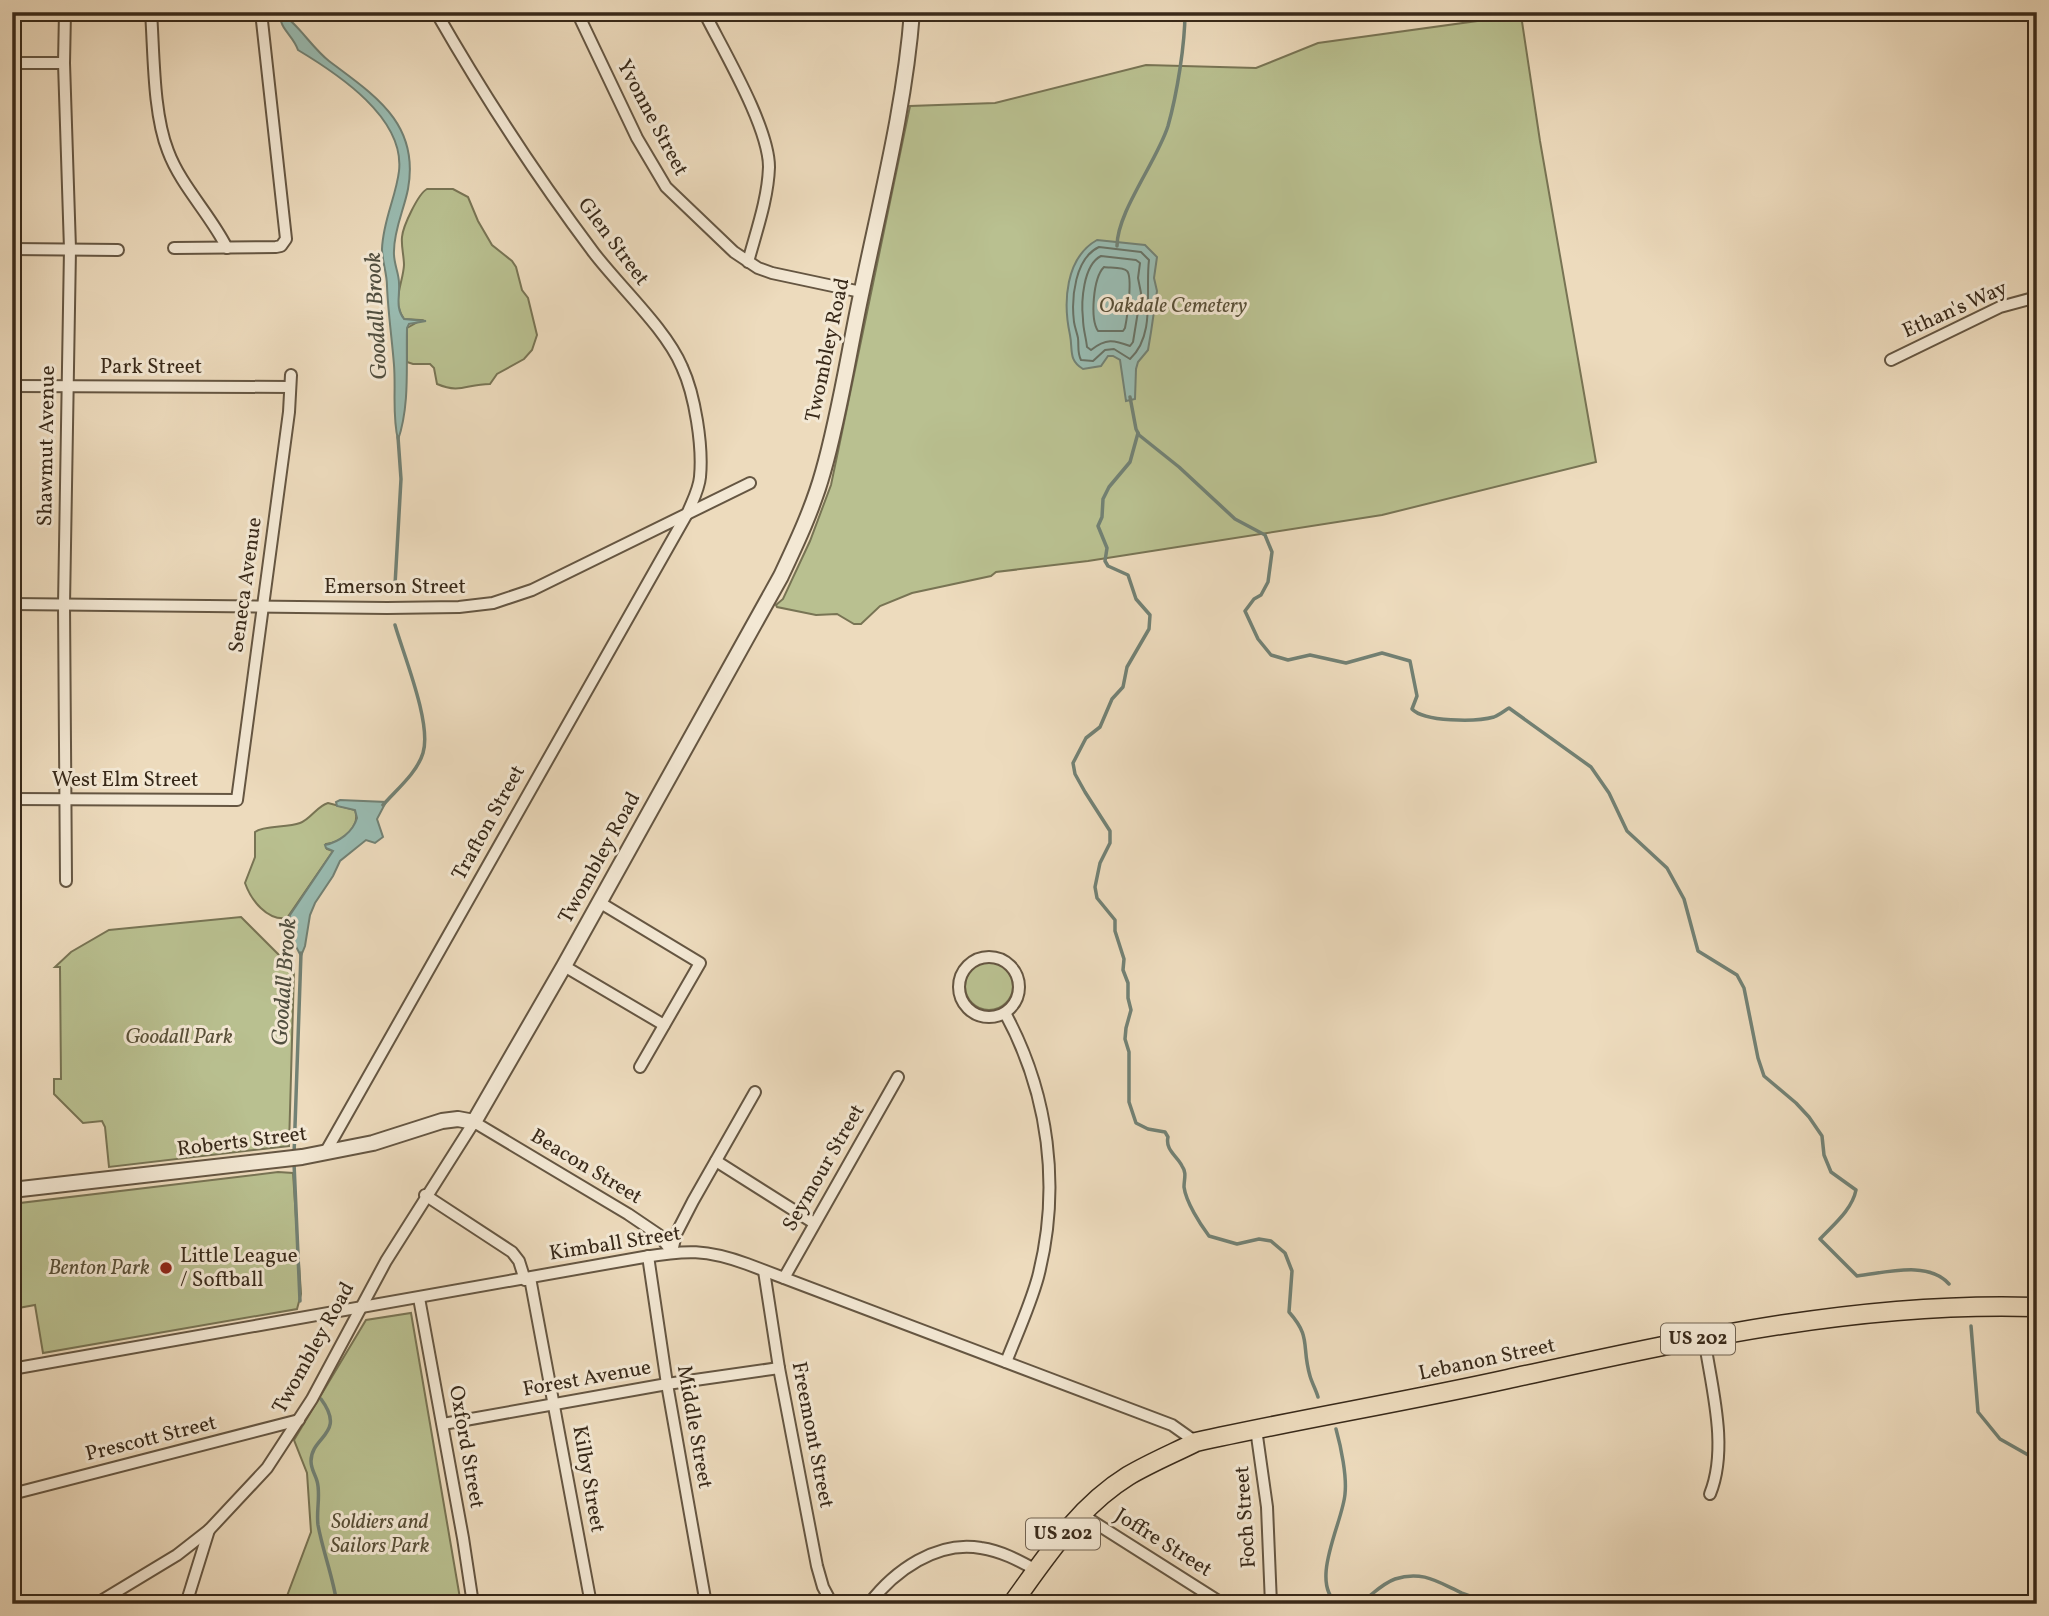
<svg xmlns="http://www.w3.org/2000/svg" width="2049" height="1616" font-family="Vollkorn,serif">
<rect width="100%" height="100%" fill="#eddbbd"/>
<filter id="stains"><feTurbulence type="fractalNoise" baseFrequency=".00286" numOctaves="4"/><feColorMatrix values="0 0 0 0 .2 0 0 0 0 .09 0 0 0 0 .02 0 0 0 .5 -.17"/></filter>
<radialGradient id="worn" r=".72"><stop offset=".6" stop-color="#630" stop-opacity="0"/><stop offset="1" stop-color="#630" stop-opacity=".3"/></radialGradient>
<g fill="#b9c090" stroke="#787454" stroke-width="2">
<polygon points="1521,15 1540,141 1596,462 1382,515 1088,561 996,572 991,576 912,593 880,606 861,624 854,624 837,614 816,615 777,607 776,605 783,599 810,541 831,485 910,106 995,103 1146,65 1256,68 1318,43"/>
<path d="M 427,189 L 453,189 L 468,197 L 478,221 L 492,245 L 512,261 L 516,267 L 522,290 L 528,298 L 537,335 L 532,350 L 524,359 L 497,374 L 490,384 C 466,384 461,394 437,384 L 434,368 L 430,364 L 413,364 L 407,362 L 407,328 L 421,320 L 404,319 C 391,301 403,284 404,265 C 404,256 401,246 402,237 C 403,226 418,194 427,189 Z"/>
<path d="M 328,803 L 355,810 C 361,827 342,842 326,844 L 327,849 L 333,851 L 287,918 C 267,921 251,900 245,883 L 255,857 L 255,832 C 264,825 287,828 300,823 C 311,819 317,806 328,803 Z"/>
<polygon points="241,917 294,970 289,1146 109,1167 105,1127 102,1121 83,1123 54,1094 54,1079 61,1079 60,967 55,967 71,952 109,930"/>
<circle cx="989" cy="986" r="24"/>
<polygon points="278,1172 293,1173 301,1294 297,1309 43,1353 35,1305 13,1309 12,1204"/>
<polygon points="411,1313 461,1604 284,1604 311,1532 307,1473 294,1440 366,1320"/>
</g>
<g fill="#99bbb1" stroke="#728174" stroke-width="2">
<path d="M 279,12 C 297,22 312,48 329,61 C 374,95 420,123 408,189 C 404,210 394,229 394,251 C 393,262 399,273 399,283 C 400,297 395,307 404,319 L 426,321 L 409,324 L 407,328 C 406,365 410,405 398,440 C 392,415 396,391 394,365 C 392,339 388,312 387,286 C 387,273 382,261 382,249 C 383,220 396,197 399,171 C 405,118 338,74 298,50 C 293,35 280,30 279,12 Z"/>
<path d="M 1097,240 L 1145,245 L 1157,257 L 1154,278 L 1157,291 L 1151,332 L 1148,350 L 1138,362 L 1136,369 L 1135,399 L 1126,401 L 1120,360 L 1113,356 L 1108,356 L 1101,366 L 1083,369 C 1068,360 1073,350 1070,335 C 1063,303 1065,258 1097,240 Z"/>
<path d="M 340,800 L 386,802 L 377,819 L 383,837 L 375,843 L 366,840 L 340,861 L 333,876 L 315,903 L 310,915 L 305,946 L 301,956 C 294,943 286,930 290,915 L 333,851 L 326,848 L 325,845 C 339,842 353,832 357,818 L 355,810 L 337,806 L 336,802 Z"/>
</g>
<g fill="none" stroke-linecap="round" stroke-linejoin="round">
<g stroke="#687265" stroke-width="2">
<path d="M 1099,247 L 1141,252 L 1149,260 C 1145,291 1156,335 1130,359 L 1114,349 L 1105,350 L 1093,361 L 1081,360 C 1077,352 1079,347 1078,338 C 1077,333 1075,328 1074,322 C 1071,298 1075,258 1099,247 Z"/>
<path d="M 1101,256 L 1136,260 L 1140,263 L 1138,278 L 1141,293 L 1133,342 L 1130,346 C 1114,340 1106,338 1091,350 L 1087,347 C 1086,337 1083,329 1083,319 C 1081,302 1083,265 1101,256 Z"/>
<path d="M 1104,267 C 1109,268 1124,267 1127,271 C 1133,277 1127,318 1125,328 L 1123,331 L 1098,331 C 1090,319 1093,278 1104,267 Z"/>
</g>
<g stroke="#728174" stroke-width="3.5">
<path d="M 1117,246 C 1117,212 1157,161 1168,126 C 1177,94 1185,45 1185,12"/>
<path d="M 1130,397 L 1136,429 L 1139,435 L 1179,467 L 1235,519 L 1265,535 L 1272,552 L 1268,582 L 1261,595 L 1254,599 L 1245,611 L 1258,639 L 1271,655 L 1288,660 L 1310,655 L 1346,663 L 1382,653 L 1410,661 L 1417,696 L 1412,709 C 1424,722 1476,722 1494,717 C 1499,715 1504,711 1509,708 L 1591,767 L 1609,793 L 1627,831 L 1667,868 L 1684,899 L 1698,951 L 1737,975 L 1744,988 L 1758,1058 L 1764,1076 L 1796,1103 L 1809,1117 L 1822,1136 L 1824,1155 L 1831,1172 L 1856,1190 C 1852,1210 1833,1225 1820,1239 L 1857,1276 C 1885,1273 1928,1260 1949,1284"/>
<path d="M 1138,433 L 1130,462 L 1109,487 L 1103,499 L 1102,517 L 1098,526 L 1107,548 L 1105,561 L 1108,566 L 1128,575 L 1136,599 L 1150,615 L 1149,629 L 1127,667 L 1123,687 L 1112,699 L 1100,727 L 1086,738 L 1073,763 L 1075,774 L 1085,792 L 1110,831 L 1110,843 L 1100,863 L 1095,887 L 1097,898 L 1115,920 L 1115,931 L 1124,959 L 1123,970 L 1128,983 L 1128,998 L 1131,1010 L 1126,1028 L 1125,1039 L 1129,1052 L 1129,1102 L 1136,1123 L 1148,1129 L 1165,1132 L 1168,1137 C 1165,1150 1177,1156 1182,1166 C 1187,1173 1184,1179 1184,1187 C 1186,1202 1200,1224 1209,1236 L 1237,1244 L 1259,1239 L 1271,1241 L 1285,1253 L 1292,1271 L 1289,1312 C 1312,1338 1301,1345 1310,1376 C 1312,1383 1316,1390 1318,1397"/>
<polyline points="395,585 401,479 398,437"/>
<path d="M 383,805 C 396,790 417,773 423,753 C 432,724 404,656 395,625"/>
<polyline points="294,1155 301,953"/>
<polyline points="294,1163 300,1301"/>
<polyline points="1971,1326 1978,1412 2000,1439 2037,1460"/>
<path d="M 321,1399 C 347,1434 311,1436 311,1461 C 311,1469 315,1474 317,1481 C 321,1494 316,1511 318,1525 C 323,1552 333,1577 337,1604"/>
<path d="M 1336,1429 C 1341,1447 1347,1476 1345,1494 C 1343,1522 1308,1583 1338,1604"/>
<path d="M 1359,1604 C 1371,1596 1381,1584 1395,1579 C 1422,1570 1438,1582 1462,1593 C 1472,1597 1483,1600 1493,1604"/>
</g>
<g stroke="#655642" stroke-width="14">
<g id="minor">
<polyline points="65,12 64,63 70,249 64,605 66,881"/>
<path d="M 151,12 C 154,54 153,113 168,151 C 181,186 210,214 227,248"/>
<polyline points="577,12 637,138 666,187 734,252 758,268 772,273 861,292"/>
<path d="M 704,12 C 723,50 769,127 769,167 C 768,199 756,232 748,262"/>
<polyline points="12,63 64,63"/>
<polyline points="174,248 276,247 281,246 286,239 261,12"/>
<polyline points="12,249 118,250"/>
<polyline points="1891,360 2000,307 2037,297"/>
<polyline points="12,386 290,387"/>
<polyline points="12,604 387,608 459,607 493,603 532,590 750,483"/>
<polyline points="12,799 237,800 289,412 291,375"/>
<polyline points="599,902 700,963 640,1067"/>
<circle cx="989" cy="987" r="30"/>
<polyline points="564,966 664,1025"/>
<path d="M 1005,1013 C 1049,1094 1061,1188 1038,1277 C 1030,1306 1017,1334 1006,1362"/>
<path d="M 325,1153 L 688,512 C 693,500 699,489 700,477 C 703,446 695,395 682,367 C 666,329 620,287 594,253 C 537,177 483,94 436,12"/>
<polyline points="716,1161 814,1223"/>
<polyline points="425,1195 512,1252 519,1261 525,1280"/>
<polyline points="672,1252 676,1234 693,1201 755,1092"/>
<polyline points="648,1256 667,1384 706,1604"/>
<polyline points="764,1271 779,1368 817,1566 823,1587 832,1604"/>
<polyline points="530,1278 591,1604"/>
<polyline points="784,1278 898,1077"/>
<polyline points="419,1298 463,1538 473,1604"/>
<path d="M 1704,1337 C 1711,1386 1729,1447 1710,1494"/>
<path d="M 12,1369 L 644,1257 C 686,1250 706,1249 747,1264 L 1172,1425 L 1196,1442"/>
<polyline points="443,1424 667,1384 779,1368"/>
<polyline points="1256,1429 1267,1507 1271,1604"/>
<polyline points="12,1494 299,1420"/>
<polyline points="1081,1514 1223,1604"/>
<polyline points="96,1604 177,1555 209,1530 267,1468 312,1399 386,1261 474,1122 628,1214 659,1235 672,1252"/>
<polyline points="186,1604 209,1530"/>
<path d="M 869,1604 C 894,1571 937,1540 981,1548 C 1001,1551 1018,1560 1036,1570"/>
</g>
</g>
<g stroke="#655642" stroke-width="18">
<path id="tertiary" d="M 12,1190 L 302,1157 L 373,1143 L 442,1121 L 458,1119 L 474,1122 L 564,966 L 781,576 C 797,542 813,508 823,472 C 840,413 849,350 862,290 C 881,198 905,106 912,12"/>
</g>
<g stroke="#382919" stroke-width="21">
<path id="trunk" d="M 1012,1604 C 1046,1557 1078,1507 1128,1476 C 1150,1463 1174,1453 1196,1442 C 1300,1419 1404,1402 1508,1379 C 1683,1341 1856,1301 2037,1307"/>
</g>
<use href="#minor" stroke="#f3e8d4" stroke-width="10"/>
<use href="#tertiary" stroke="#f3e8d4" stroke-width="14"/>
<use href="#trunk" stroke="#eddbbd" stroke-width="18"/>
</g>
<circle fill="#8f2418" stroke="#f3e8d4" stroke-width="2.5" cx="166" cy="1268" r="7"/>
<g text-anchor="middle" dominant-baseline="central" stroke-width="6" stroke-linejoin="round" paint-order="stroke">
<g fill="#f3e8d4" stroke="#706251" stroke-width="2">
<rect x="1661" y="1323.5" width="74" height="31" rx="5"/>
<rect x="1026" y="1518.5" width="74" height="31" rx="5"/>
</g>
<g font-size="19" font-weight="bold" fill="#382919">
<text x="1698" y="1339">US 202</text>
<text x="1063" y="1534">US 202</text>
</g>
<g font-size="21" fill="#382919" stroke="#f3e8d4">
<text transform="translate(652 118) rotate(62)">Yvonne Street</text>
<text transform="translate(613 242) rotate(53)">Glen Street</text>
<text transform="translate(1955 310) rotate(-24)">Ethan's Way</text>
<text transform="translate(828 350) rotate(-78)">Twombley Road</text>
<text x="151" y="367">Park Street</text>
<text transform="translate(47 446) rotate(-89)">Shawmut Avenue</text>
<text transform="translate(246 585) rotate(-82)">Seneca Avenue</text>
<text x="395" y="587">Emerson Street</text>
<text x="125" y="780">West Elm Street</text>
<text transform="translate(489 823) rotate(-61)">Trafton Street</text>
<text transform="translate(600 858) rotate(-61)">Twombley Road</text>
<text transform="translate(242 1142) rotate(-7)">Roberts Street</text>
<text transform="translate(586 1167) rotate(31)">Beacon Street</text>
<text transform="translate(824 1168) rotate(-60)">Seymour Street</text>
<text transform="translate(615 1244) rotate(-9)">Kimball Street</text>
<text transform="translate(314 1348) rotate(-61)">Twombley Road</text>
<text transform="translate(1487 1360) rotate(-12)">Lebanon Street</text>
<text transform="translate(587 1379) rotate(-10)">Forest Avenue</text>
<text transform="translate(694 1427) rotate(80)">Middle Street</text>
<text transform="translate(812 1435) rotate(79)">Freemont Street</text>
<text transform="translate(151 1439) rotate(-14)">Prescott Street</text>
<text transform="translate(466 1447) rotate(80)">Oxford Street</text>
<text transform="translate(588 1479) rotate(80)">Kilby Street</text>
<text transform="translate(1246 1517) rotate(-94)">Foch Street</text>
<text transform="translate(1163 1543) rotate(32)">Joffre Street</text>
</g>
<g font-size="21" font-style="italic" fill="#584f37" stroke="#f3e8d4">
<text x="1173" y="306">Oakdale Cemetery</text>
<text x="179" y="1037">Goodall Park</text>
<text x="99" y="1268">Benton Park</text>
<text x="380" y="1522">Soldiers and<tspan x="380" dy="24">Sailors Park</tspan></text>
</g>
<g font-size="21" fill="#382919" stroke="#f3e8d4" text-anchor="start">
<text x="180" y="1256">Little League<tspan x="180" dy="24">/ Softball</tspan></text>
</g>
<g font-size="23" font-style="italic" fill="#504e3f" stroke="#f3e8d4">
<text transform="translate(377 316) rotate(-93)">Goodall Brook</text>
<text transform="translate(285 982) rotate(-86)">Goodall Brook</text>
</g>
</g>
<rect width="2049" height="1616" fill="none" stroke="#eddbbd" stroke-width="42"/>
<rect x="14" y="14" width="2021" height="1588" fill="none" stroke="#382919" stroke-width="3.5"/>
<rect x="21" y="21" width="2007" height="1574" fill="none" stroke="#382919" stroke-width="2"/>
<rect width="100%" height="100%" filter="url(#stains)"/>
<rect width="100%" height="100%" fill="url(#worn)"/>
</svg>
